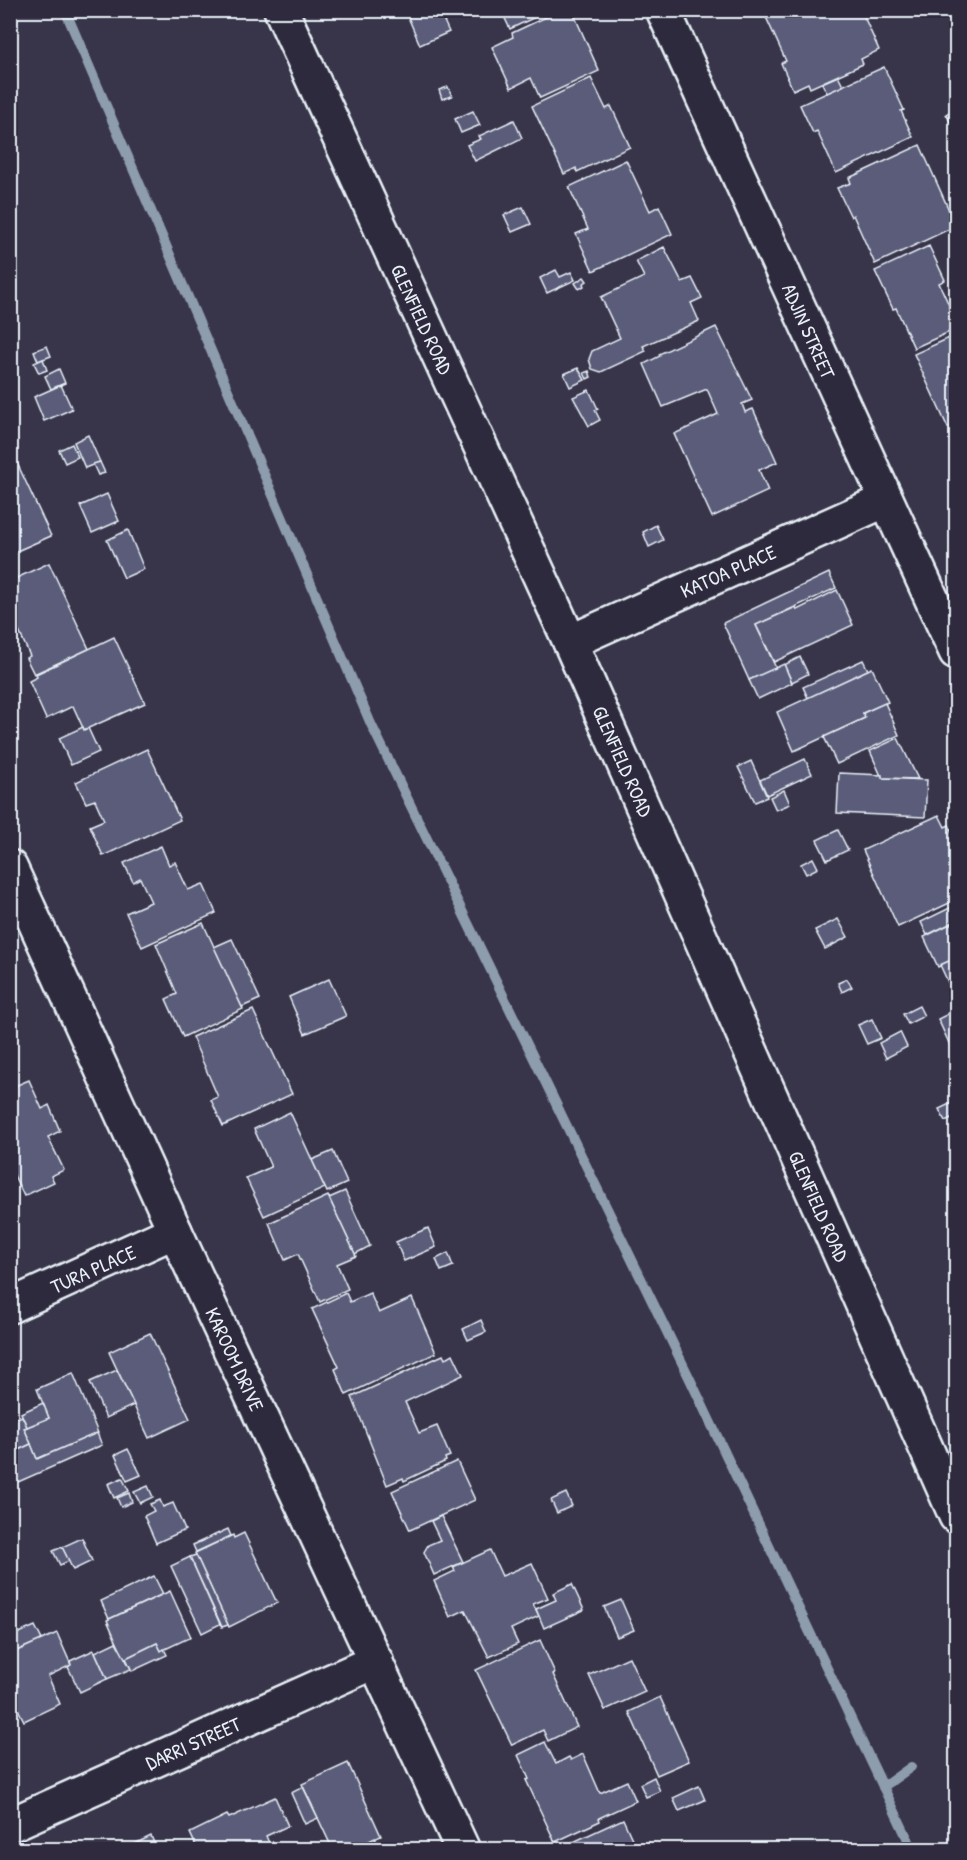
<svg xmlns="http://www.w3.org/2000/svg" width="967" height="1860" font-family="'Patrick Hand',sans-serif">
<rect width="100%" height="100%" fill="#383449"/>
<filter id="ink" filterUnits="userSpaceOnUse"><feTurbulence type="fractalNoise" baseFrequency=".0167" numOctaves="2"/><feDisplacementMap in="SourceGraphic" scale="12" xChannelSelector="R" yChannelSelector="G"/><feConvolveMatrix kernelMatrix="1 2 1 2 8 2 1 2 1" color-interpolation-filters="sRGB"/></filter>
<g filter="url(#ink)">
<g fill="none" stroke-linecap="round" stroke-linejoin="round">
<g stroke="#8d9dae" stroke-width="10">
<polyline points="65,10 371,724 689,1377 913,1850"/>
<polyline points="883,1787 911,1767"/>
</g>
</g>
<g fill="#5a5c79" stroke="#e8f1f8" stroke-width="1.5">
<polygon points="405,10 439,10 449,32 420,45"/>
<polygon points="501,10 550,10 510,29"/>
<polygon points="561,10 572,10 599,71 540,98 531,78 511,88 492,47 513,37 512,33"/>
<polygon points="781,10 861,10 879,50 861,59 863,64 810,88 808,83 793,90 781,63 786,61 766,17"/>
<polygon points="884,67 904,110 901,111 913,137 836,173 817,131 813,133 800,105"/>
<polygon points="838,76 843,86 827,93 822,83"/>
<polygon points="591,78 606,109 611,106 630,147 577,172 576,168 564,174 532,106"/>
<polygon points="448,87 452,96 442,99 439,90"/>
<polygon points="956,108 956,126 954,128 946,114"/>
<polygon points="473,111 480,125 461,133 455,119"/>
<polygon points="514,120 522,138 475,161 467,145 481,139 479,136"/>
<polygon points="920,145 956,226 875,264 853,215 851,217 837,188 851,183 849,178"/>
<polygon points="626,160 650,211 659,206 672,234 593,271 576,234 588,229 569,187"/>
<polygon points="523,207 531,224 512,232 504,215"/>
<polygon points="929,246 945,280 939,283 953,314 951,315 956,329 914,348 896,308 893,309 875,271"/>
<polygon points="664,247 682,282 692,278 702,298 691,303 699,321 643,346 646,351 601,372 592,369 589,359 592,351 620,338 601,297 644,277 636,261"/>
<polygon points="10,260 18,276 10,279"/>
<polygon points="556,270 560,277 571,272 575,280 547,293 540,278"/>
<polygon points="584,277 587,281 583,284 584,286 579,289 575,283"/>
<polygon points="716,327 752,400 742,404 745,412 753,409 777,462 759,470 768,491 712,517 674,434 718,414 707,389 663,407 644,364 660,356 659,354"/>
<polygon points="956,335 956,424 948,428 914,354"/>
<polygon points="47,346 51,356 38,361 34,351"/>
<polygon points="43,359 47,370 39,373 34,363"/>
<polygon points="578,368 585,380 570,387 564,374"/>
<polygon points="59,369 65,383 51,389 45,376"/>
<polygon points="589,371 591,377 587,379 584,373"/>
<polygon points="61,385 72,409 44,421 34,397"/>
<polygon points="589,390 598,409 595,410 600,420 589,426 573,397"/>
<polygon points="88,435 100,462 85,468 74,442"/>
<polygon points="956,440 956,453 950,444"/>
<polygon points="72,444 78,457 65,463 59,450"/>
<polygon points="100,462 105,473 98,475 93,464"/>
<polygon points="18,465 51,536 10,554 10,469"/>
<polygon points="107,494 119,521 92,533 80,506"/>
<polygon points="656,525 663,540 649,547 643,532"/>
<polygon points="128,530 144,569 124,578 107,540"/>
<polygon points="49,563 89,649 34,674 26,658 30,656 18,629 12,632 10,630 10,581"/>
<polygon points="829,573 836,588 756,625 776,668 749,680 723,623"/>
<polygon points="837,590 853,625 774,662 756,625 796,607 797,610"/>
<polygon points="114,637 145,703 84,730 73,706 46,719 29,681 37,677 36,674"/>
<polygon points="800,657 808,674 792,682 784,665"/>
<polygon points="863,660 868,670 808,698 803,687"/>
<polygon points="784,664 792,683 758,699 749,680"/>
<polygon points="872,668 888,702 863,713 865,718 794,751 777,712"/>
<polygon points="885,703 899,735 837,764 824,737 865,718 863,713"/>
<polygon points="83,727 84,730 88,728 99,752 71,765 59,738"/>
<polygon points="898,738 918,779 882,778 870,751"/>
<polygon points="147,749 180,820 103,856 90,826 104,820 95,800 86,803 76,782"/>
<polygon points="805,759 812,774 767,795 760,780"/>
<polygon points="751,761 767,797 755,802 738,767"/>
<polygon points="839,773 882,775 882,778 927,780 925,817 837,813"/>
<polygon points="784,790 790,804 776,810 770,797"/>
<polygon points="939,815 945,827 949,825 956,842 956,900 898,927 863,850"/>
<polygon points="838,830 848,850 827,860 817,840"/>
<polygon points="161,846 169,865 175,862 188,890 203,884 216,913 142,947 126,913 151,902 140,878 133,882 124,863"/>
<polygon points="813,858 818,868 806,874 801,864"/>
<polygon points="956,905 956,921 927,935 921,922"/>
<polygon points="838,919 848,937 825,949 815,930"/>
<polygon points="956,921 956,958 938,967 924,937"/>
<polygon points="203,923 243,1009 183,1037 166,999 177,994 156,944"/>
<polygon points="232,939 260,999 242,1007 214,947"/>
<polygon points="956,958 956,994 954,995 940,965"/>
<polygon points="329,979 346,1016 305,1034 289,997"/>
<polygon points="847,979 852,987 842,992 838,983"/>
<polygon points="919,1006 924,1016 908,1024 903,1014"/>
<polygon points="253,1010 292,1094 223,1126 211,1100 218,1097 192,1037"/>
<polygon points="956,1010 956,1055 955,1056 938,1019"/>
<polygon points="872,1019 881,1038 867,1044 858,1025"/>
<polygon points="900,1032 907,1047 886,1058 879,1043"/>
<polygon points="29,1080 42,1109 49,1105 60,1131 48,1137 64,1170 51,1176 54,1182 24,1196 10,1167 10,1148 15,1146 10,1137 10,1088"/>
<polygon points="956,1101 956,1116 945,1121 939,1109"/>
<polygon points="290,1112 325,1188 264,1216 246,1178 271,1167 254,1129"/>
<polygon points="333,1151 347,1183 327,1192 312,1160"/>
<polygon points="345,1191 370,1246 355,1254 329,1198"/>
<polygon points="328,1196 356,1256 337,1264 348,1289 320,1302 298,1254 285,1260 269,1223"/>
<polygon points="428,1228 436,1247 404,1261 396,1242"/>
<polygon points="448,1253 453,1266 441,1271 436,1259"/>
<polygon points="346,1293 350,1302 370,1293 379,1313 412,1298 436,1353 346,1395 335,1369 339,1367 312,1309"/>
<polygon points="481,1320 486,1332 468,1340 463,1329"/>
<polygon points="150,1333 190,1419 149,1438 109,1352"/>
<polygon points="453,1354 463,1375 405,1402 419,1433 437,1426 450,1456 445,1458 446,1461 404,1481 403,1478 387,1485 352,1397 443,1355 445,1359"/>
<polygon points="117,1370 134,1405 106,1418 90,1382"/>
<polygon points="73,1373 98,1433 37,1459 24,1428 49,1418 37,1389"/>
<polygon points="43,1403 49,1418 27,1427 21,1413"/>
<polygon points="22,1416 27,1427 24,1428 31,1444 10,1454 10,1421"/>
<polygon points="97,1433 102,1445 18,1482 10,1464 10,1454 31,1444 37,1459"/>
<polygon points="128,1449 141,1475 127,1481 115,1455"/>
<polygon points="457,1461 475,1500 410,1530 392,1491"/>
<polygon points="122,1478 129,1491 114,1498 108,1484"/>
<polygon points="148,1486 153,1497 140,1503 134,1492"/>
<polygon points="129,1493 132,1502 121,1507 117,1498"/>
<polygon points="566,1493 572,1506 557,1513 551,1500"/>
<polygon points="160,1500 163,1507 173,1503 185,1530 156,1543 144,1516 154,1511 150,1504"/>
<polygon points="441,1516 463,1562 434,1575 424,1552 428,1545 440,1540 431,1521"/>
<polygon points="228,1529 231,1536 196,1552 193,1545"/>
<polygon points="244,1533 277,1603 229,1627 195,1553 233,1535 234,1538"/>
<polygon points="82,1538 92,1561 73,1570 62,1547"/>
<polygon points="62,1547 69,1561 60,1565 53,1551"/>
<polygon points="490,1550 502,1576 532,1563 548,1598 533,1604 539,1616 511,1629 518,1644 489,1657 465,1610 450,1617 434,1581 455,1571 453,1567"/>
<polygon points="196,1555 228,1625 222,1627 190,1557"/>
<polygon points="190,1557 220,1624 202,1633 171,1566"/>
<polygon points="154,1576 163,1594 109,1619 101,1601"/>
<polygon points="572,1584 584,1610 544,1628 536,1609 556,1600 553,1593"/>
<polygon points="170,1591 191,1637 161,1651 157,1643 124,1659 107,1620"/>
<polygon points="621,1600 634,1630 617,1637 604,1607"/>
<polygon points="35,1626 42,1640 10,1654 10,1637"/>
<polygon points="57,1633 71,1665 48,1676 60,1704 24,1721 10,1693 10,1654"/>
<polygon points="540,1640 555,1673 553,1674 577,1727 548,1741 543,1730 512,1745 476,1670"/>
<polygon points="116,1642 131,1669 107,1679 95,1652"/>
<polygon points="157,1643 161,1651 164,1649 167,1655 132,1671 126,1658"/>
<polygon points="94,1650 107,1679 80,1692 68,1667 71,1665 70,1661"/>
<polygon points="629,1657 645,1692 605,1710 589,1675"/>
<polygon points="660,1697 689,1761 657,1775 629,1712"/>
<polygon points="545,1742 556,1764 569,1757 571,1760 583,1754 600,1793 627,1781 636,1801 599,1818 600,1821 555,1842 526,1780 529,1779 518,1755"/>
<polygon points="348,1763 381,1836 351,1850 333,1850 302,1784"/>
<polygon points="654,1777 660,1791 646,1797 640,1784"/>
<polygon points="699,1786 705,1800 679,1811 673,1798"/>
<polygon points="303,1787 318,1818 305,1824 291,1793"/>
<polygon points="275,1797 288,1826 266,1836 272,1850 198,1850 190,1833 227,1815 229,1818"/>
<polygon points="623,1819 637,1850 558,1850 558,1849"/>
<polygon points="151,1836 157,1850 122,1850"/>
<polygon points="375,1838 380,1850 351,1850"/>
</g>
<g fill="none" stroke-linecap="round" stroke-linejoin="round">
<g stroke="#e8f1f8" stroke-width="38">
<g id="minor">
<polyline points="663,10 956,652"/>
<polyline points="570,642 886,500"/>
<polyline points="10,867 175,1231 463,1850"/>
<polyline points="10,1306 175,1231"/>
<polyline points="10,1825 376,1661"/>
</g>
</g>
<g stroke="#e8f1f8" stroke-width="38">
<polyline id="major" points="281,10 570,642 956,1516"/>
</g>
<use href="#minor" stroke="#2f2a3d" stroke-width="33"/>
<use href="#major" stroke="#2f2a3d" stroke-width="33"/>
</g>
</g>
<g text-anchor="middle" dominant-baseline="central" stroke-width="5" stroke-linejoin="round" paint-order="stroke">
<g font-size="20" fill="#e8f1f8" stroke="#2f2a3d">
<text transform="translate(422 319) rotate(65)">GLENFIELD ROAD</text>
<text transform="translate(809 331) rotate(66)">ADJIN STREET</text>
<text transform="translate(728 571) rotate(-24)">KATOA PLACE</text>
<text transform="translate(623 761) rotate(66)">GLENFIELD ROAD</text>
<text transform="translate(819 1206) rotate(66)">GLENFIELD ROAD</text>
<text transform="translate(93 1269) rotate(-24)">TURA PLACE</text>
<text transform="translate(235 1359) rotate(65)">KAROOM DRIVE</text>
<text transform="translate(193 1743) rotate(-24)">DARRI STREET</text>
</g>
</g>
<rect width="967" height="1860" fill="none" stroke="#2f2a3d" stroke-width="36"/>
<rect x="18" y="18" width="931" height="1824" fill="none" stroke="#e8f1f8" stroke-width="2" filter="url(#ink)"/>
</svg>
